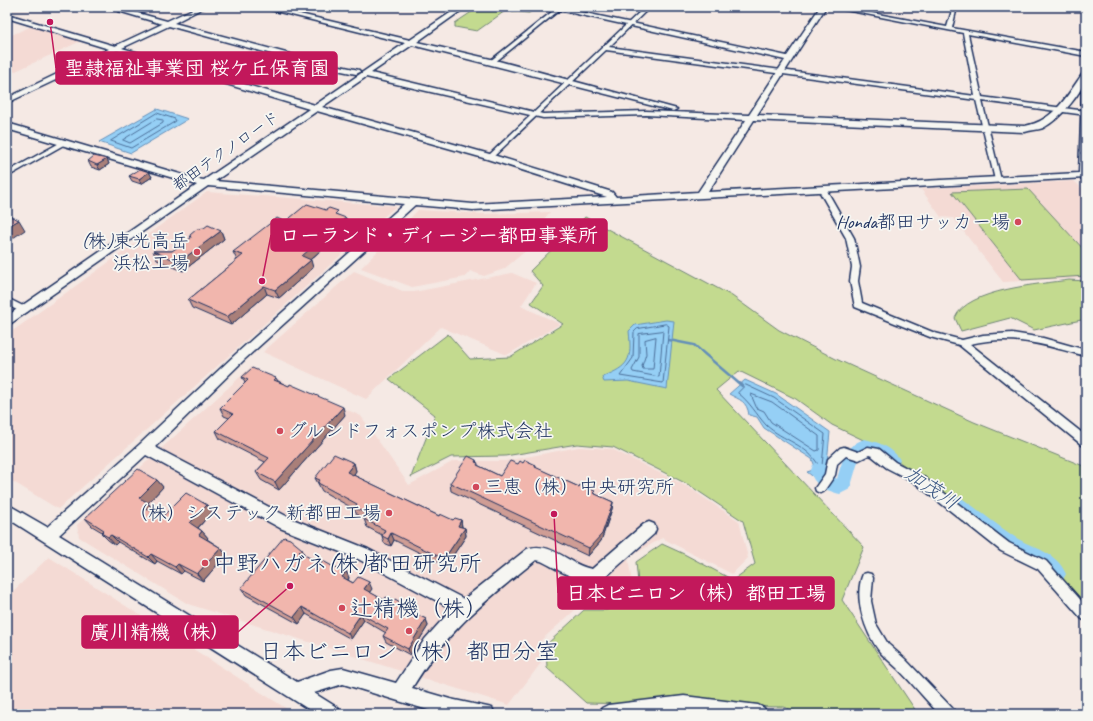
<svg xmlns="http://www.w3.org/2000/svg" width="1093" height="721" font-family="Caveat,'Klee One',sans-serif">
<rect width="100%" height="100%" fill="#f5e9e4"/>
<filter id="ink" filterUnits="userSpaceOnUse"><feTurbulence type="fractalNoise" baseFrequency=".025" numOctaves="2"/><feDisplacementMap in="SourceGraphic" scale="8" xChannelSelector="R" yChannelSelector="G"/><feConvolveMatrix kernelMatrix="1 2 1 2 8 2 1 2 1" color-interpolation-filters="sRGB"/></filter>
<g filter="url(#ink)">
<g fill="#f4dad4">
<polygon points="32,26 81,41 7,75 7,37"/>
<polygon points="1074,181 1086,192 1086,278 1003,282 953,218 941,217 921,189"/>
<polygon points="207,192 396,206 58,509 7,478 7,335"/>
<polygon points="418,210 483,214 550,212 544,219 558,224 504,269 484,276 470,271 465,277 412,287 361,268"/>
<polygon points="354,271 405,292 414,292 512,273 536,283 521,306 560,324 507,355 441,327 366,399 263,352"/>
<polygon points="251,367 361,416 409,485 454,461 505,461 579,447 612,449 688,487 739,521 748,558 732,574 662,538 628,558 633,588 611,600 583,603 538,643 541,663 509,705 188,604 79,537 77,525"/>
<polygon points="49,557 295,714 7,714 7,597"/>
</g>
<g fill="#c3da8f" stroke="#6f8476">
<polygon points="479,7 537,7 529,13 505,11 477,31 455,27 455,23"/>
<polygon points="1028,189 1086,252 1086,276 1022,280 952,192"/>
<polygon points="585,217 732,296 779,330 836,359 974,422 1086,467 1086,619 1038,567 918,475 878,447 832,425 796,399 739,371 716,390 864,547 842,600 918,714 804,714 783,707 586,703 547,668 546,645 584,610 607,610 639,593 636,562 662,544 684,554 733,580 755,564 743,521 689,485 613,447 577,444 505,456 451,457 411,477 435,415 389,379 448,334 470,359 510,357 563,324 531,303 543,286 530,271"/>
<path d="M 1069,280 L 1086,281 L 1086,319 L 1034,330 L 1010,318 L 961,331 L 955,318 C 967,289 1041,284 1069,280 Z"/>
</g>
<g fill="#95cff5" stroke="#648fb9">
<polygon points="157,109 188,119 131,153 99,142"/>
<path d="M 666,320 L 674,321 L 667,389 L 628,381 L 604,382 L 602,377 C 630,366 632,360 629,331 L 635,325 Z"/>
<path d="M 745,380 L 776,394 L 830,432 L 826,473 L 820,482 L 807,472 L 816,469 L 812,459 L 764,428 L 757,417 L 749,415 C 747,401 740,400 729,394 Z"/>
</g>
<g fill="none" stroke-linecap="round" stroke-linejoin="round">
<g stroke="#4c6f9a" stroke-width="1">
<polygon points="157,113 175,119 176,121 131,148 111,141"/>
<polygon points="157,119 163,120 163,123 130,143 123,140"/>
<polygon points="666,324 669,326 663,383 620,376 633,358 634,332 637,329"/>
<polygon points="663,331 659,377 633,372 632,370 639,357 639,334"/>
<polygon points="656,337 653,369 643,369 642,366 646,354 645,340"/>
<path d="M 746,385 L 774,398 L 825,434 L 822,466 L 819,466 C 807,444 783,441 766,425 C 756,414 750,402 738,393 Z"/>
<polygon points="751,394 772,402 819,436 819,450 816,451 771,422 764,411 757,408"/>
</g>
<polyline stroke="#648fb9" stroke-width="2.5" points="669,340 694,345 742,386"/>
<g fill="#95cff5" fill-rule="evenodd">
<path d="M 864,439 C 876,441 894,448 900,460 L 898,465 L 892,467 L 869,453 L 863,453 L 858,462 L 850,489 L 840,494 C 828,491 811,485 811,470 L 813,465 L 819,463 L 825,465 L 827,471 L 837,479 C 842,462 845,446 864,439 Z"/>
<path d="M 957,497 L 963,499 C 980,511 997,525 1015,537 C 1034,549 1056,551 1066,574 L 1063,580 L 1057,582 L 1051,580 L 1040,567 L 1004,549 L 951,509 L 949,504 L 951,499 Z"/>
</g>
<g stroke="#1b2f5e" stroke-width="3">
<g id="street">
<polygon points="558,7 563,7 494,63 490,63 490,61"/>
<polygon points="645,7 650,7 609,47 975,96 963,33 830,7 840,7 947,27 953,7 957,7 952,28 1086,52 1086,56 968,34 982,97 1086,111 1086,115 982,101 1001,180 998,182 995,180 976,100 606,50 492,158 488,158 488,156"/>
<polygon points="65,140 68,142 67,143 7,177 7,172"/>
<path d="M 822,187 L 826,189 L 854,238 L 860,267 L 858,281 L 862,303 L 935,333 L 962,340 L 983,335 L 1012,333 L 1043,338 L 1086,350 L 1086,356 C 1044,345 1014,334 970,344 L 1086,436 L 1086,446 L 1082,445 L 959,345 L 930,337 L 855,307 L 850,281 L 852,267 L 846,238 L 818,189 Z"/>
<polygon points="7,298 27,308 28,310 27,312 21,312 7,305"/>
<polygon points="844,447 858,452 868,447 879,449 895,462 922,476 1009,543 1046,561 1086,606 1086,621 1082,619 1038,569 1001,551 914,482 887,468 872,456 869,455 859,460 846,456 837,464 835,475 824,491 820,493 816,491 815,488 825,474 828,459 840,448"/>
<path d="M 867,573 L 871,574 L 873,578 L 871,601 L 876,624 L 888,644 L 905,659 L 953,709 L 955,714 L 939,714 C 925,699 912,683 898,669 C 892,663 885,658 880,652 C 865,633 853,597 863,574 Z"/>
</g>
</g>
<g stroke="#1b2f5e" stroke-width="3">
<g id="secondary">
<path d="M 105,7 L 116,7 L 167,21 L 197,7 L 205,7 L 174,23 L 312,60 L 359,70 L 360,72 L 356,74 L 308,64 L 169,26 L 122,48 L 315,105 L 405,43 L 259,7 L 270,7 L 410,40 L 459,7 L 466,7 L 417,42 L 495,60 L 677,109 L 673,111 L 412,45 L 371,73 L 543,114 L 646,111 L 749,115 L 785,60 L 545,7 L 557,7 L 787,56 L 820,7 L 826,7 L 757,115 L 1025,126 C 1054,121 1067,96 1083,73 L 1086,73 C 1086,90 1059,120 1043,128 C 1038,130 1031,130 1025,132 L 754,120 L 708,192 L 1079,173 L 1082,92 L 1086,90 L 1086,178 L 473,210 L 415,205 L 245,359 L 155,447 L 290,518 L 368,549 L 464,599 L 527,549 C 551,540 570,566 592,569 L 644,524 L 649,522 L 654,524 L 656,529 L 654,534 L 600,582 C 586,588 556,568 541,561 L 536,560 C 484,602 447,630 412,688 L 450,699 L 492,708 L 495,714 L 441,714 L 343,684 L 314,693 L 338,708 L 341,714 L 316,714 L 7,518 L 7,504 L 47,527 L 140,444 L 237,353 L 404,204 L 208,186 L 7,326 L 7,316 L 197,185 L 7,129 L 7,123 L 197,179 L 204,180 L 309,109 L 117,51 L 7,103 L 7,98 L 109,49 L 7,18 L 7,14 L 115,46 L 162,24 ZM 366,77 L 543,118 L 646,115 L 746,120 L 698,192 L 616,197 L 612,192 L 493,155 L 322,107 ZM 317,111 L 487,159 L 607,197 L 473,204 L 215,181 ZM 146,455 L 280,528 L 358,559 L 452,609 L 425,639 L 396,683 L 343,668 L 331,670 L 297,682 L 59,535 Z"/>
<polygon points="684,696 758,705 764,708 767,714 599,714 602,708 608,705"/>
</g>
</g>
<use href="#street" fill="#f6f6f2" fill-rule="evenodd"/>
<use href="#secondary" fill="#f6f6f2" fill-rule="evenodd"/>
</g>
<g fill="#cf9d95" stroke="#1b2f5e">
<polygon points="107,159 109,164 100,170 91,167 88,161"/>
<polygon points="149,172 152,177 141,184 132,181 129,176"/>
<polygon points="338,215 348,226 327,242 328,244 310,260 313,268 279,298 267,294 231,325 192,308 188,300 237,260 233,252 285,222"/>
<polygon points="221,231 224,239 183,271 157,260 153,251 172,251"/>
<polygon points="242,377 276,378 278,381 345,415 279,490 261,480 256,472 265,462 220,439 216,431 229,418 224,416 220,408 245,383"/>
<polygon points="476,460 477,463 479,466 500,476 518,464 523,463 536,465 536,468 613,502 612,509 601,541 588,556 451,491 450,483"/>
<polygon points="354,463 356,471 353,475 439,516 453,520 461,520 462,527 465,528 466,536 446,566 394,540 391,546 384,543 382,536 382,535 367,527 364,519 365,519 357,515 354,509 322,491 315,478"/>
<polygon points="157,480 163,487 148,503 153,510 152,512 162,517 212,512 198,528 202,531 208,538 207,539 221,548 226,555 203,581 184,571 181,574 157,561 155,564 118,542 115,545 108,540 101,533 102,532 92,526 85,518"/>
<polygon points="305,556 321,564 346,571 349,578 348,580 353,583 372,589 369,592 384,600 417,612 419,616 426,619 428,626 410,655 386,642 383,636 386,633 364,620 351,639 306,614 299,624 246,595 241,588"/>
</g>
<g fill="#a97f79" stroke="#1b2f5e">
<polygon points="107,159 109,164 100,170 97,165"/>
<polygon points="149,172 152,177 141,184 139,179"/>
<polygon points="346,218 348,226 327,242 328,244 304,265 302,256 324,234"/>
<polygon points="19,220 25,230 7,242 7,227"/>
<polygon points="221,231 224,239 183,271 179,262"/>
<polygon points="311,260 313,268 279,298 275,290"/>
<polygon points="264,286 267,294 231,325 227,317"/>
<polygon points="343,407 345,415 279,490 275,482"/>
<polygon points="354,463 356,471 350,480 347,472"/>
<polygon points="157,480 163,487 148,503 153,510 149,514 143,507 139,498"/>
<polygon points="613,502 612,509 601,541 588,556 589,548"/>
<polygon points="207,505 212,512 195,531 190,523"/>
<polygon points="461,520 462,528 458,526"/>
<polygon points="465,528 466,536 446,566 444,559"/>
<polygon points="202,531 208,538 204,542 199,535"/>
<polygon points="391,533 394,540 391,546 388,539"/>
<polygon points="111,535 118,542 115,545 108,537"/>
<polygon points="221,548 226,555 203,581 197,574"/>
<polygon points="302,549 305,556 299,552"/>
<polygon points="151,554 157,561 155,564 148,557"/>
<polygon points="178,564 184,571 181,574 175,567"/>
<polygon points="346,571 349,578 345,583 342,577"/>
<polygon points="369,582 372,589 367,596 364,589"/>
<polygon points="302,607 306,614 299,624 294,617"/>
<polygon points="361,614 364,620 351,639 348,633"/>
<polygon points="426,619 428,626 410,655 408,649"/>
</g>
<g fill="#f1b6ad" stroke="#1b2f5e">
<polygon points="94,156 107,159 97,165 88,161"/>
<polygon points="140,169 149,172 139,179 129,176"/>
<polygon points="307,204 326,210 329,208 338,211 335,214 346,218 324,234 325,236 302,256 311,260 275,290 264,286 227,317 188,300 243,255 233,252 277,218 285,222"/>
<polygon points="7,215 19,220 7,227"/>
<polygon points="208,225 221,231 179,262 153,251 172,251 191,238 190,235 197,229 204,228"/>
<polygon points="252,368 276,378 274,380 289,386 290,384 343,407 275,482 256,472 269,458 216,431 233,414 220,408 248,380 242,377"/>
<polygon points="334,454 354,463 347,472 439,516 440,514 453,520 455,518 461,520 458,526 465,528 444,559 391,533 388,539 382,536 385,530 364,519 368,514 354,508 357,504 318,483 320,480 315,478"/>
<polygon points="468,456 476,460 475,462 478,463 477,465 500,476 510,461 518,464 520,461 523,463 525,460 536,465 535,467 579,487 580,485 595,491 593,493 613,502 602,534 589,548 450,483"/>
<polygon points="138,469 157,480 139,498 147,502 143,507 162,517 186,493 207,505 190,523 202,531 199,535 221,548 197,574 178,564 175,567 151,554 148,557 111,535 108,537 101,533 104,530 85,518"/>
<polygon points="284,537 290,539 302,549 299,552 321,564 323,561 339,570 342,569 346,571 342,577 353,583 358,577 369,582 364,589 384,600 386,597 394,601 395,599 417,612 416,614 426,619 408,649 383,636 388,629 361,614 348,633 302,607 294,617 241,588"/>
</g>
</g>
<g fill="#d1495b" stroke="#f6f6f2" stroke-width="1.5">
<circle cx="1018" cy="222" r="4"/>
<circle cx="197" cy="252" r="4"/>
<circle cx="280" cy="431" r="4"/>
<circle cx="476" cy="487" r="4"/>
<circle cx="389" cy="513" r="4"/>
<circle cx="205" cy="563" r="4"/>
<circle cx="342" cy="608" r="4"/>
<circle cx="409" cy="631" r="4"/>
</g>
<g text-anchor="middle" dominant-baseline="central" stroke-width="3.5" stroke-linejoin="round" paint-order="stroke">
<g font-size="16" fill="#1b2f5e" stroke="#f6f6f2">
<text transform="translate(226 151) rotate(-35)">都田テクノロード</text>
</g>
<g font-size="19" fill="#1b2f5e" stroke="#f6f6f2" text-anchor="end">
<text x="1010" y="222">Honda都田サッカー場</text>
<text x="189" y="241">(株)東光高岳<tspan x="189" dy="22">浜松工場</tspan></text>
<text x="288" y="431" text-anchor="start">グルンドフォスポンプ株式会社</text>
<text x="484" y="487" text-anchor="start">三恵（株）中央研究所</text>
<text x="381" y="513">（株）システック 新都田工場</text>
</g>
<g font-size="20" font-style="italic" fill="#3a5784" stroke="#f6f6f2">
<text transform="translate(932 488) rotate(34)">加茂川</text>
</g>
<g font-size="23" fill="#1b2f5e" stroke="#f6f6f2" text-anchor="start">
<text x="213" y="563">中野ハガネ(株)都田研究所</text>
<text x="350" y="608">辻精機（株）</text>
<text x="409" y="651" text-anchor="middle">日本ビニロン（株）都田分室</text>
</g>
</g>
<path fill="none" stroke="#c2185b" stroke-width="1.5" d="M50 22L56 68M262 281L271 235M554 514L558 593M290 586L238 632"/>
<g fill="#c2185b" stroke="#f6f6f2" stroke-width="1.5">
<circle cx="50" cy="22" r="4"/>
<circle cx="262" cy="281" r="4"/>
<circle cx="554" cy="514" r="4"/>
<circle cx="290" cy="586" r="4"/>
</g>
<g fill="#c2185b" stroke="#c2185b" stroke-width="1.5">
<rect x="56" y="52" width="281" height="32" rx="4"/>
<rect x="271" y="219" width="336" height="32" rx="4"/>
<rect x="558" y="577" width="276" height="32" rx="4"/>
<rect x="82" y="616" width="156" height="32" rx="4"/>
</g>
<g font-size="20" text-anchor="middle" font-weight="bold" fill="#fff">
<text x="197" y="75">聖隷福祉事業団 桜ケ丘保育園</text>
<text x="439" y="242">ローランド・ディージー都田事業所</text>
<text x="696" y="600">日本ビニロン（株）都田工場</text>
<text x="160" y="639">廣川精機（株）</text>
</g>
<rect width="1093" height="721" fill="none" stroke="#f6f6f2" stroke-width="24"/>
<rect x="12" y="12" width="1069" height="697" fill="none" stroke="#1b2f5e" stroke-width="1.5" filter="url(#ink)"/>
</svg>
